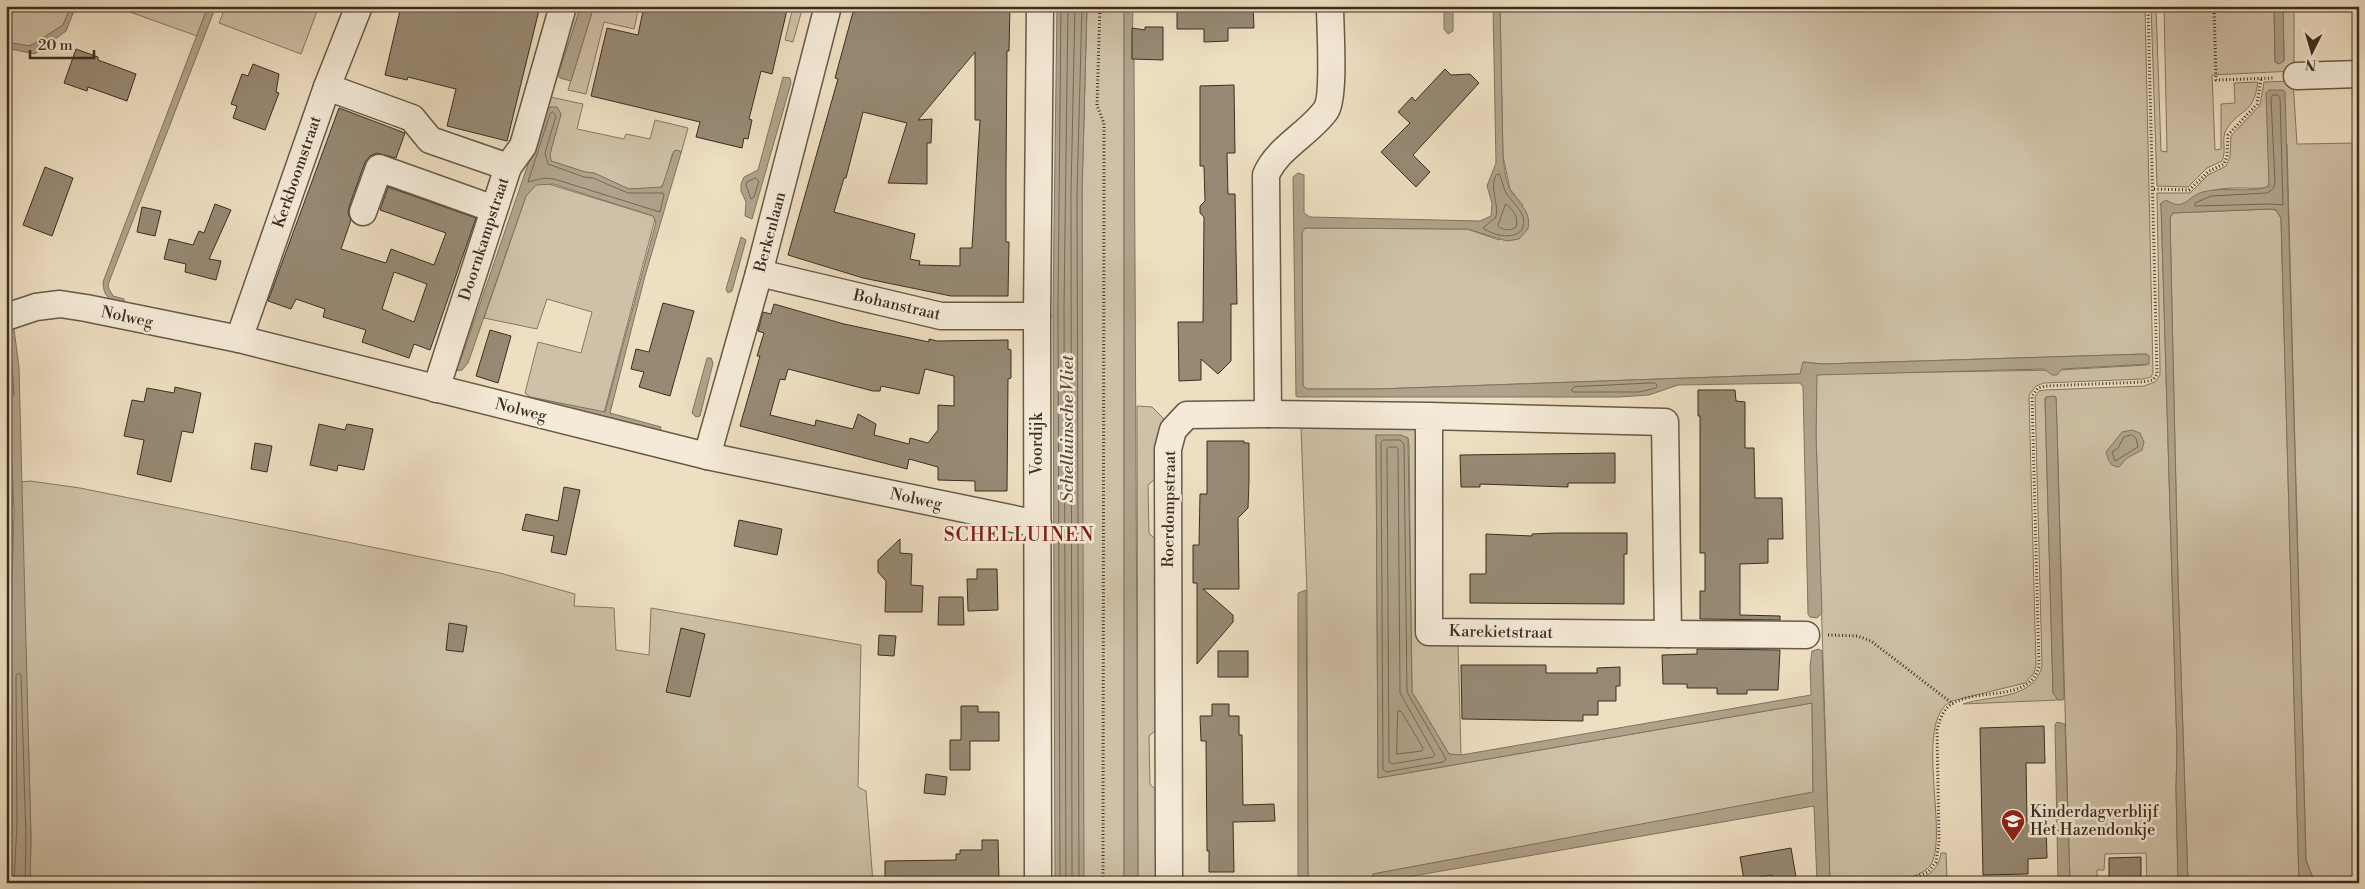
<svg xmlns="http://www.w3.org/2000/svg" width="2365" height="889" font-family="'Libre Bodoni',serif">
<rect width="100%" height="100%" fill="#eedfc2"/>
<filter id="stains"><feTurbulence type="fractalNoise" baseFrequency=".004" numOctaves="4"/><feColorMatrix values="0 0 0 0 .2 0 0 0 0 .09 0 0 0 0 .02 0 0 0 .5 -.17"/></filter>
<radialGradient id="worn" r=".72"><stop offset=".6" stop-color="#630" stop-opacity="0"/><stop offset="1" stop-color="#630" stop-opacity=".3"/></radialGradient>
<g fill="#cfc1a7" stroke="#847864">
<polygon points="6,6 71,6 63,25 34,44 24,47 6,42"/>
<polygon points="113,6 208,6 197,36"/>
<polygon points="226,6 319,6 301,54 219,23"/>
<polygon points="570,6 581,6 554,87 546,85"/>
<polygon points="594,6 612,8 639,6 634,29 604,22 586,94 568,90"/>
<polygon points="792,6 803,6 793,42 785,40 793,7"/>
<polygon points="1087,6 1124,6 1124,883 1084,883 1083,878 1082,193"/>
<path d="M 1500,6 L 2145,6 L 2153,373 L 2151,377 L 2143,379 L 2044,383 L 2036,386 L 2029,395 L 2036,665 L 2034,673 L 2025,683 L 1952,701 C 1910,720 1954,848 1927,869 C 1903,887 1859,883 1830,883 L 1816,435 L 1816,376 L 1819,374 L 2059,370 L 2147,365 L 2149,356 L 2146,354 L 1822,364 L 1804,362 L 1801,374 L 1378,389 L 1307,389 L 1303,386 L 1302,232 L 1305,228 L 1467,229 L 1499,240 L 1523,205 L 1510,189 L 1503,156 Z"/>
<path d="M 2151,6 L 2156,6 L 2161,151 L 2167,152 L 2164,6 L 2274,6 L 2275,62 L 2284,61 L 2283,6 L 2294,6 L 2294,71 L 2212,75 L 2215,150 L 2221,149 L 2221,104 L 2235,103 L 2234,83 L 2258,82 C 2253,117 2240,107 2226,130 C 2221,140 2227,151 2222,161 L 2207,168 L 2188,187 L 2157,186 Z"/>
<path d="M 2293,81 L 2297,144 L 2359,143 L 2359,883 L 2315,883 L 2306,860 L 2287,144 L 2267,188 C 2249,189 2227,186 2211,191 C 2197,194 2181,213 2167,201 L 2161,203 L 2177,749 L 2176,788 L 2178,883 L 2147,883 L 2146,853 L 2105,854 L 2104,870 L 2097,870 L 2097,883 L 2070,883 L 2057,426 L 2056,397 L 2046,397 L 2045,399 L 2053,693 L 2058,700 L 1963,704 C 1991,695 2034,700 2042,666 L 2035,397 L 2039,391 L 2045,390 L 2144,386 L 2155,382 L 2160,375 L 2160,369 L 2157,193 L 2190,193 L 2208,175 L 2226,166 L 2230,157 L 2231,136 L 2260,105 L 2264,82 Z"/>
<polygon points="550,97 583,104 577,129 624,139 626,134 650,139 655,120 688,128 681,153 680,151 674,151 672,155 664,184 659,188 629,189 594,173 585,172 551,161 550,154 561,114 547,109"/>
<polygon points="545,183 653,216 655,219 604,413 530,397 525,393 538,342 581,353 592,312 547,299 537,329 484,318 526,196 535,185"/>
<polygon points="2271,209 2276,210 2281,218 2299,883 2188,883 2178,581 2170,218 2173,213"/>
<polygon points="1137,406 1152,407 1166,421 1156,443 1155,479 1148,485 1149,533 1155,539 1156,730 1149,736 1150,784 1156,790 1157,883 1138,883"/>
<polygon points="1301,427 1414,429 1417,433 1420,600 1458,644 1461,755 1449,754 1412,692 1409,444 1408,438 1376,435 1378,778 1812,703 1813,793 1373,874 1373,883 1308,883 1307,594"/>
<polygon points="30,481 80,488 500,573 575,594 574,606 614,608 616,650 649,655 651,608 861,645 858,787 866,791 873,883 30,883 31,839 21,482"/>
<polygon points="13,484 11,625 6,627 6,486"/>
<polygon points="6,633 10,638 11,672 12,824 9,883 6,883"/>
<path d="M 1941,853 L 1946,853 L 1947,879 L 1961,880 L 1961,883 L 1908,883 C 1925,877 1938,873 1941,853 Z"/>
</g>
<g fill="#b0a38b" stroke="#807461">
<polygon points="71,6 76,6 66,31 35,54 6,48 6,42 30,46 63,25"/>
<path d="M 208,6 L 216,6 L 109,282 L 108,287 L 113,296 L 124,299 L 124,301 L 121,303 C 108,299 104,297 103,282 Z"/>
<polygon points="581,6 594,6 571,81 560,78 558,75"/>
<polygon points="1057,6 1087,6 1082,193 1084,883 1055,883 1053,306"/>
<polygon points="1124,6 1133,6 1132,58 1134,59 1138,883 1124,883"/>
<polygon points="1444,6 1453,6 1453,31 1448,34 1444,29"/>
<path d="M 1493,6 L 1500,6 L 1503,156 C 1504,166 1505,177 1509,187 C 1516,203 1532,209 1528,229 L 1519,239 L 1507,241 L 1467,229 L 1305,228 L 1302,232 L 1303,386 L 1307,389 L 1378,389 L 1800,374 L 1803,362 L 1822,364 L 2146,354 L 2149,356 L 2149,364 L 2062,369 L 2057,375 L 2052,375 L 2044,369 L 1817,375 L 1816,435 L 1822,613 L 1817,618 L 1810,617 L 1808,614 L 1803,387 L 1800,383 L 1678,385 L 1649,395 L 1619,397 L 1298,397 L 1296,396 L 1293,177 L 1298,173 L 1304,175 L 1304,213 L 1310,217 L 1480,221 L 1491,216 L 1492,203 L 1487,186 L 1496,163 Z"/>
<polygon points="2274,6 2283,6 2284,61 2279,64 2275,62"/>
<polygon points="783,77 790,78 791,83 752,219 745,216 746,202 741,191 741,184 744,177 758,170"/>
<path d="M 2269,90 L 2283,90 L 2285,92 L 2306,860 L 2315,883 L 2299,883 L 2281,218 L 2276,210 L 2270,209 L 2173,213 L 2170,218 L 2178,581 L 2188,883 L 2178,883 L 2176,788 L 2177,749 L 2161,203 L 2166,200 C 2185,212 2186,197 2203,192 C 2222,186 2252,194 2269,186 L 2266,93 Z"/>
<polygon points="550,107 557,107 561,114 550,154 551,161 585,172 594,173 629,189 662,187 674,151 678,150 681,153 645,276 610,413 661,427 660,432 528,401 530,397 605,412 656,222 653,216 553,184 536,185 526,196 468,363 462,370 454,371 461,359 547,109"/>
<polygon points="741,237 746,240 732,291 728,293 726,289"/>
<polygon points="11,328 14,329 19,367 31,839 30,883 9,883 12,824 11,672 10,638 6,633 6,627 11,625 14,511 6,331"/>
<polygon points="707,358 711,358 713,363 700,416 696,417 692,413"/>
<polygon points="2053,396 2056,397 2057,426 2064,697 2063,700 2058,700 2053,693 2045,399 2046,397"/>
<path d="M 2132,430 L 2140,433 L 2144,442 L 2142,450 L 2127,458 L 2119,467 C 2109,466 2109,461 2106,452 L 2122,432 Z"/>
<polygon points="1376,435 1401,435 1408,438 1412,692 1449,754 1461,755 1811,695 1810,666 1812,651 1819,649 1822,651 1830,883 1817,883 1814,806 1373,883 1373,874 1813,792 1812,703 1378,778"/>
<polygon points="1306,590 1308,883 1298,883 1298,593"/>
<polygon points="2057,722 2065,724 2070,883 2058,883 2055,725"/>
</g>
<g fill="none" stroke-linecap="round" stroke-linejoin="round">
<g stroke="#746856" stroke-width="1">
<polygon points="2273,95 2278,95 2280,97 2283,205 2270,204 2195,206 2195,203 2211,196 2267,193 2273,189 2275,182 2271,98"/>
<polygon points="553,112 556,116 545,153 548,164 584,177 593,178 628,193 663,193 664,195 660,212 554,179 544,178 528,182 550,114"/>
<path d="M 1499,174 C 1502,179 1503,187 1506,193 C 1514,205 1530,215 1521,231 C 1510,240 1493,235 1483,228 L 1496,217 C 1499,202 1489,189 1496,175 Z"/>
<polygon points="756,178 759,181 754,197 751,199 746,185 747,182"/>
<path d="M 1506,204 C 1513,209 1519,218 1516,227 C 1511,231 1503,231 1498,226 Z"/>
<polyline points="6,333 10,336 14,394 12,397 6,396"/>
<polygon points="1655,383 1657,385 1656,388 1639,392 1574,392 1571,390 1574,387"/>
<polygon points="2132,435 2136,438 2138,447 2115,461 2112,452 2118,448 2124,437"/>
<polygon points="1383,440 1400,440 1404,444 1407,692 1446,759 1443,762 1386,772 1383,769 1381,443"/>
<polygon points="1389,447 1396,447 1398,449 1400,693 1435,755 1433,757 1392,764 1389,762 1387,449"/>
<polygon points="1398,711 1401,711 1423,748 1422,751 1397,754"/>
<polyline points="14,883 17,824 16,675 19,673 21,675 26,839 25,883"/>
<polyline points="1060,883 1058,306 1061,6"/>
<polyline points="1066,883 1064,306 1068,6"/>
<polyline points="1072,883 1071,193 1075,6"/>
<polyline points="1079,883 1077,193 1082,6"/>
</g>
</g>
<g fill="#978a75" stroke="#392e21" fill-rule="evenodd">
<polygon points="401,6 540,6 507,141 447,126 456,89 408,77 407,80 385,75"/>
<polygon points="644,6 771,6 787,10 772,74 761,71 749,119 752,120 748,139 744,138 742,148 696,137 700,122 591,96 607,28 638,35"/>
<path d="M 858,6 L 1010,6 L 1009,51 L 1007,51 L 1006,173 L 1006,242 L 1009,242 L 1008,296 L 951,296 L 863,278 L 788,255 L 838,79 L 835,78 L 853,12 L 856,13 ZM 975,52 L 975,120 L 980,120 L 972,248 L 960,248 L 960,266 L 919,265 L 920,261 L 910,259 L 915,234 L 834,212 L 844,178 L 846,178 L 863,112 L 907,123 L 888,183 L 927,184 L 927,143 L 931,143 L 932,119 L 918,120 Z"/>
<polygon points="1177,6 1253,6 1254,28 1228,28 1228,41 1204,42 1204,29 1177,29"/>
<polygon points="1145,27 1163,27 1163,60 1132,59 1132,28 1145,30"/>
<polygon points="76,49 98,57 98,60 136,74 127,101 88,87 87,91 64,83"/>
<polygon points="253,64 279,74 276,92 279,93 265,130 233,118 237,106 231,104 242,74 248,76"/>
<polygon points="1445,69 1451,75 1470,74 1479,83 1413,155 1430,172 1416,187 1381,152 1410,123 1398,112 1412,97 1415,101"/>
<polygon points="1234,85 1235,153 1227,153 1228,194 1235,194 1237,304 1231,304 1231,361 1218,374 1201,359 1201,380 1179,381 1178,322 1203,322 1204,217 1200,213 1200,206 1205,201 1204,166 1200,166 1200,86"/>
<path d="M 339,108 L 405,133 L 396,158 L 377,153 L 370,156 L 365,162 L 349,207 L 348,214 L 351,220 L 341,249 L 386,263 L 391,249 L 434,265 L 446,233 L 380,210 L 388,187 L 476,218 L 430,350 L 414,344 L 409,358 L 362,342 L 366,330 L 323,317 L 325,309 L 296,299 L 291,309 L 268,301 ZM 394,272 L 427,284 L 414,322 L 382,309 Z"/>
<polygon points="45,167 73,178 52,236 23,225"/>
<polygon points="215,204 231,210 209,259 221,261 216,280 185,272 186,264 164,259 169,239 193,245 199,231 204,233"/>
<polygon points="142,207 161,211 155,236 137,232"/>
<polygon points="663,303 694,311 670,396 639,387 644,372 631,369 636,349 649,352"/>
<path d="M 774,304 L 844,324 L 929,342 L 929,339 L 937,341 L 1008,340 L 1008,349 L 1011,350 L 1011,378 L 1008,379 L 1007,491 L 975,491 L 975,481 L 938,480 L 938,467 L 909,459 L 907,469 L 740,426 L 760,356 L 757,356 L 764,333 L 758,331 L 763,312 L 771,314 ZM 788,369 L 873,391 L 880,391 L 881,386 L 919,394 L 925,369 L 954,376 L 954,406 L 938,405 L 938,430 L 928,443 L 910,438 L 909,444 L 874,435 L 876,424 L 858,414 L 853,429 L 816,420 L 815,426 L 770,415 L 780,379 L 785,380 Z"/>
<polygon points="490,330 511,336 498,383 476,376"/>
<polygon points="175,387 201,393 193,433 182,431 171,482 137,474 144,440 124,436 132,400 144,402 147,388 174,393"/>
<polygon points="1698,390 1735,390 1736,401 1745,402 1745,448 1754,448 1755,498 1782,498 1783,539 1768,539 1768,563 1740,564 1740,615 1780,616 1780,620 1700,619 1700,591 1705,591 1705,553 1700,553 1700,416 1698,416"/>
<polygon points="319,424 345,430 347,424 373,429 364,470 338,465 337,471 310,465"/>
<polygon points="1207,441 1244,441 1244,443 1249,443 1249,481 1248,508 1238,518 1239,589 1203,589 1233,615 1233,622 1197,664 1197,583 1193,583 1193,545 1199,545 1200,494 1207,494"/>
<polygon points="255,443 272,446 267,472 251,469"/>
<polygon points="1615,453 1615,483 1568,483 1568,487 1480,484 1480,487 1461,487 1460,455"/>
<polygon points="564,487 580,490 566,555 551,552 554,536 522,530 526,514 558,521"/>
<polygon points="739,520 782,529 777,555 734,546"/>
<polygon points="1556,533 1627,533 1627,554 1624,554 1624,604 1470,603 1470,574 1486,574 1486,534 1532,536 1532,534"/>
<polygon points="900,539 900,553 912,554 911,585 923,586 922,612 885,612 886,581 878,572 878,560"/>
<polygon points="977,569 997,569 998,610 968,611 967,579 977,579"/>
<polygon points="939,597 963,597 964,625 938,625"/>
<polygon points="449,623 467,626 463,652 446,650"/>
<polygon points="681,628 705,634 690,697 666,692"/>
<polygon points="879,635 896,636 894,656 878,655"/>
<polygon points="1697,649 1780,650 1778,690 1747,690 1747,694 1717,694 1717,688 1687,688 1687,684 1663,684 1662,655 1697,654"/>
<rect x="1218" y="651" width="30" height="26"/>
<polygon points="1461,665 1546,665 1546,673 1597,673 1597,668 1620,667 1620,686 1616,686 1616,701 1598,701 1598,715 1583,715 1583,721 1462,719"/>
<polygon points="1212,704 1229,704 1229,716 1239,716 1239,735 1242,735 1243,805 1274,804 1275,821 1233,822 1234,872 1209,872 1209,851 1207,851 1206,741 1201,741 1200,716 1212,716"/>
<polygon points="961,706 978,706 978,712 999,712 999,741 970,741 970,770 950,770 950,740 961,740"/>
<polygon points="2044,726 2045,763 2026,763 2027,822 2046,821 2047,858 2028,859 2028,874 1983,875 1980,728"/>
<polygon points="926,774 947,777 945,795 924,793"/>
<polygon points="982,840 998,840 999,879 885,880 885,861 956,860 956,854 960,854 960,850 982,850"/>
<polygon points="1791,848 1797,883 1774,883 1772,875 1744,880 1740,857"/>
<polygon points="2141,857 2141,883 2109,883 2109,858"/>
</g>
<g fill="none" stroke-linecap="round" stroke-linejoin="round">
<g stroke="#665a49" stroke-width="29">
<g id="minor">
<polyline points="2297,76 2359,74"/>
<polyline points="327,87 412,118 430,140 508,167"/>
<polyline points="363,212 379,168 494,209"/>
<polyline points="759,273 941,316 1037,316"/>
<polyline points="6,317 36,307 60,304 86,308 239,339 707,456 1038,524"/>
<polyline points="239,339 327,87 359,6"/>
<polyline points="436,389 508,167 523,146 563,6"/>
<polyline points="1268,414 1429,416 1429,632 1668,634 1665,422 1429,416"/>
<polyline points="707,456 759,273 828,6"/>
<polyline points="1668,634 1806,635"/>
<polyline points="1038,883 1037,316 1040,6"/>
<path d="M 1169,883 L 1168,449 L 1173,430 L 1187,415 L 1268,414 L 1266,175 C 1277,148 1310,133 1326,110 C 1335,96 1330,26 1330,6"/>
</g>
</g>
<g stroke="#392e21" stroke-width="3" stroke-dasharray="1 2.5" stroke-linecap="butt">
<polyline points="1100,6 1097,106 1104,123 1103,883"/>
<polyline points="2214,6 2216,80 2274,78"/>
<polyline points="2154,189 2189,190 2209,171 2224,164 2227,156 2228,135 2257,104 2261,79"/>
<polyline points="1828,635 1858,636 1871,641 1953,704"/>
<path d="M 1900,883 L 1928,872 L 1936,862 L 1939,842 L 1937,730 C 1939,722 1942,712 1949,706 C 1974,686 2030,704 2039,666 L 2032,396 L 2038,388 L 2045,386 L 2143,382 L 2153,380 L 2157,374 L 2148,6"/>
</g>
<use href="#minor" stroke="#f4ead7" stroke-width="26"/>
</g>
<defs>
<g id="school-pin" transform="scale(1.25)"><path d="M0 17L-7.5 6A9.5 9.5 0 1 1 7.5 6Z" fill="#8f2418" stroke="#f4ead7"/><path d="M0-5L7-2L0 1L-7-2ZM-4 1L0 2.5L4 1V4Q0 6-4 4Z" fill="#fff"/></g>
</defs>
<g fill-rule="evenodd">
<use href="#school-pin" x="2013" y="821"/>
</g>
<g text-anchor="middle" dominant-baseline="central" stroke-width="5" stroke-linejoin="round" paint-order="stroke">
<g font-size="16" fill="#392e21" stroke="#f4ead7">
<text transform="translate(297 172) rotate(-71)">Kerkboomstraat</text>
<text transform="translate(770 232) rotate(-75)">Berkenlaan</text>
<text transform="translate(484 239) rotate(-72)">Doornkampstraat</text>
<text transform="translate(897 305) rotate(13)">Bohanstraat</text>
<text transform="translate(127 317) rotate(12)">Nolweg</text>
<text transform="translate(521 410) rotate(14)">Nolweg</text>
<text transform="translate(1037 444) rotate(-90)">Voordijk</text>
<text transform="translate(916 499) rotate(12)">Nolweg</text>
<text transform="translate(1169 509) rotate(-89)">Roerdompstraat</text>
<text transform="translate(1501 632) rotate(1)">Karekietstraat</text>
</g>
<g font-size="16" fill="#392e21" stroke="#f4ead7" text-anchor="start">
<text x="2030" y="812">Kinderdagverblijf<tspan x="2030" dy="18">Het Hazendonkje</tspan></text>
</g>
<g font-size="18" font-style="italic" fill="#574b3c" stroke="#f4ead7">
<text transform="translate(1067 429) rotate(-90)">Schelluinsche Vliet</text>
</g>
<g font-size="19" letter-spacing="1" fill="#7a1f14" stroke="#f4ead7">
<text x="1019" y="535">SCHELLUINEN</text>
</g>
</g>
<rect width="2365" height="889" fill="none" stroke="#eedfc2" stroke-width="25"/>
<rect x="8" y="8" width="2350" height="874" fill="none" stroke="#392e21" stroke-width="2.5"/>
<rect x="12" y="12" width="2340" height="864" fill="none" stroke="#392e21"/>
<g transform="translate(2312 52) rotate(185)" stroke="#f4ead7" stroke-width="4" paint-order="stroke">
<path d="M0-4L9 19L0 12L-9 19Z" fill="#392e21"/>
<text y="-8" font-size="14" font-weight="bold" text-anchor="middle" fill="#392e21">N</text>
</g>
<path d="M30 50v8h64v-8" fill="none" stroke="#392e21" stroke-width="2.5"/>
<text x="38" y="50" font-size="15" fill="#392e21" stroke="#f4ead7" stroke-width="4" paint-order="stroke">20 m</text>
<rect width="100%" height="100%" filter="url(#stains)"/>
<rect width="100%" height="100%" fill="url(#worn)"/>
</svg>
